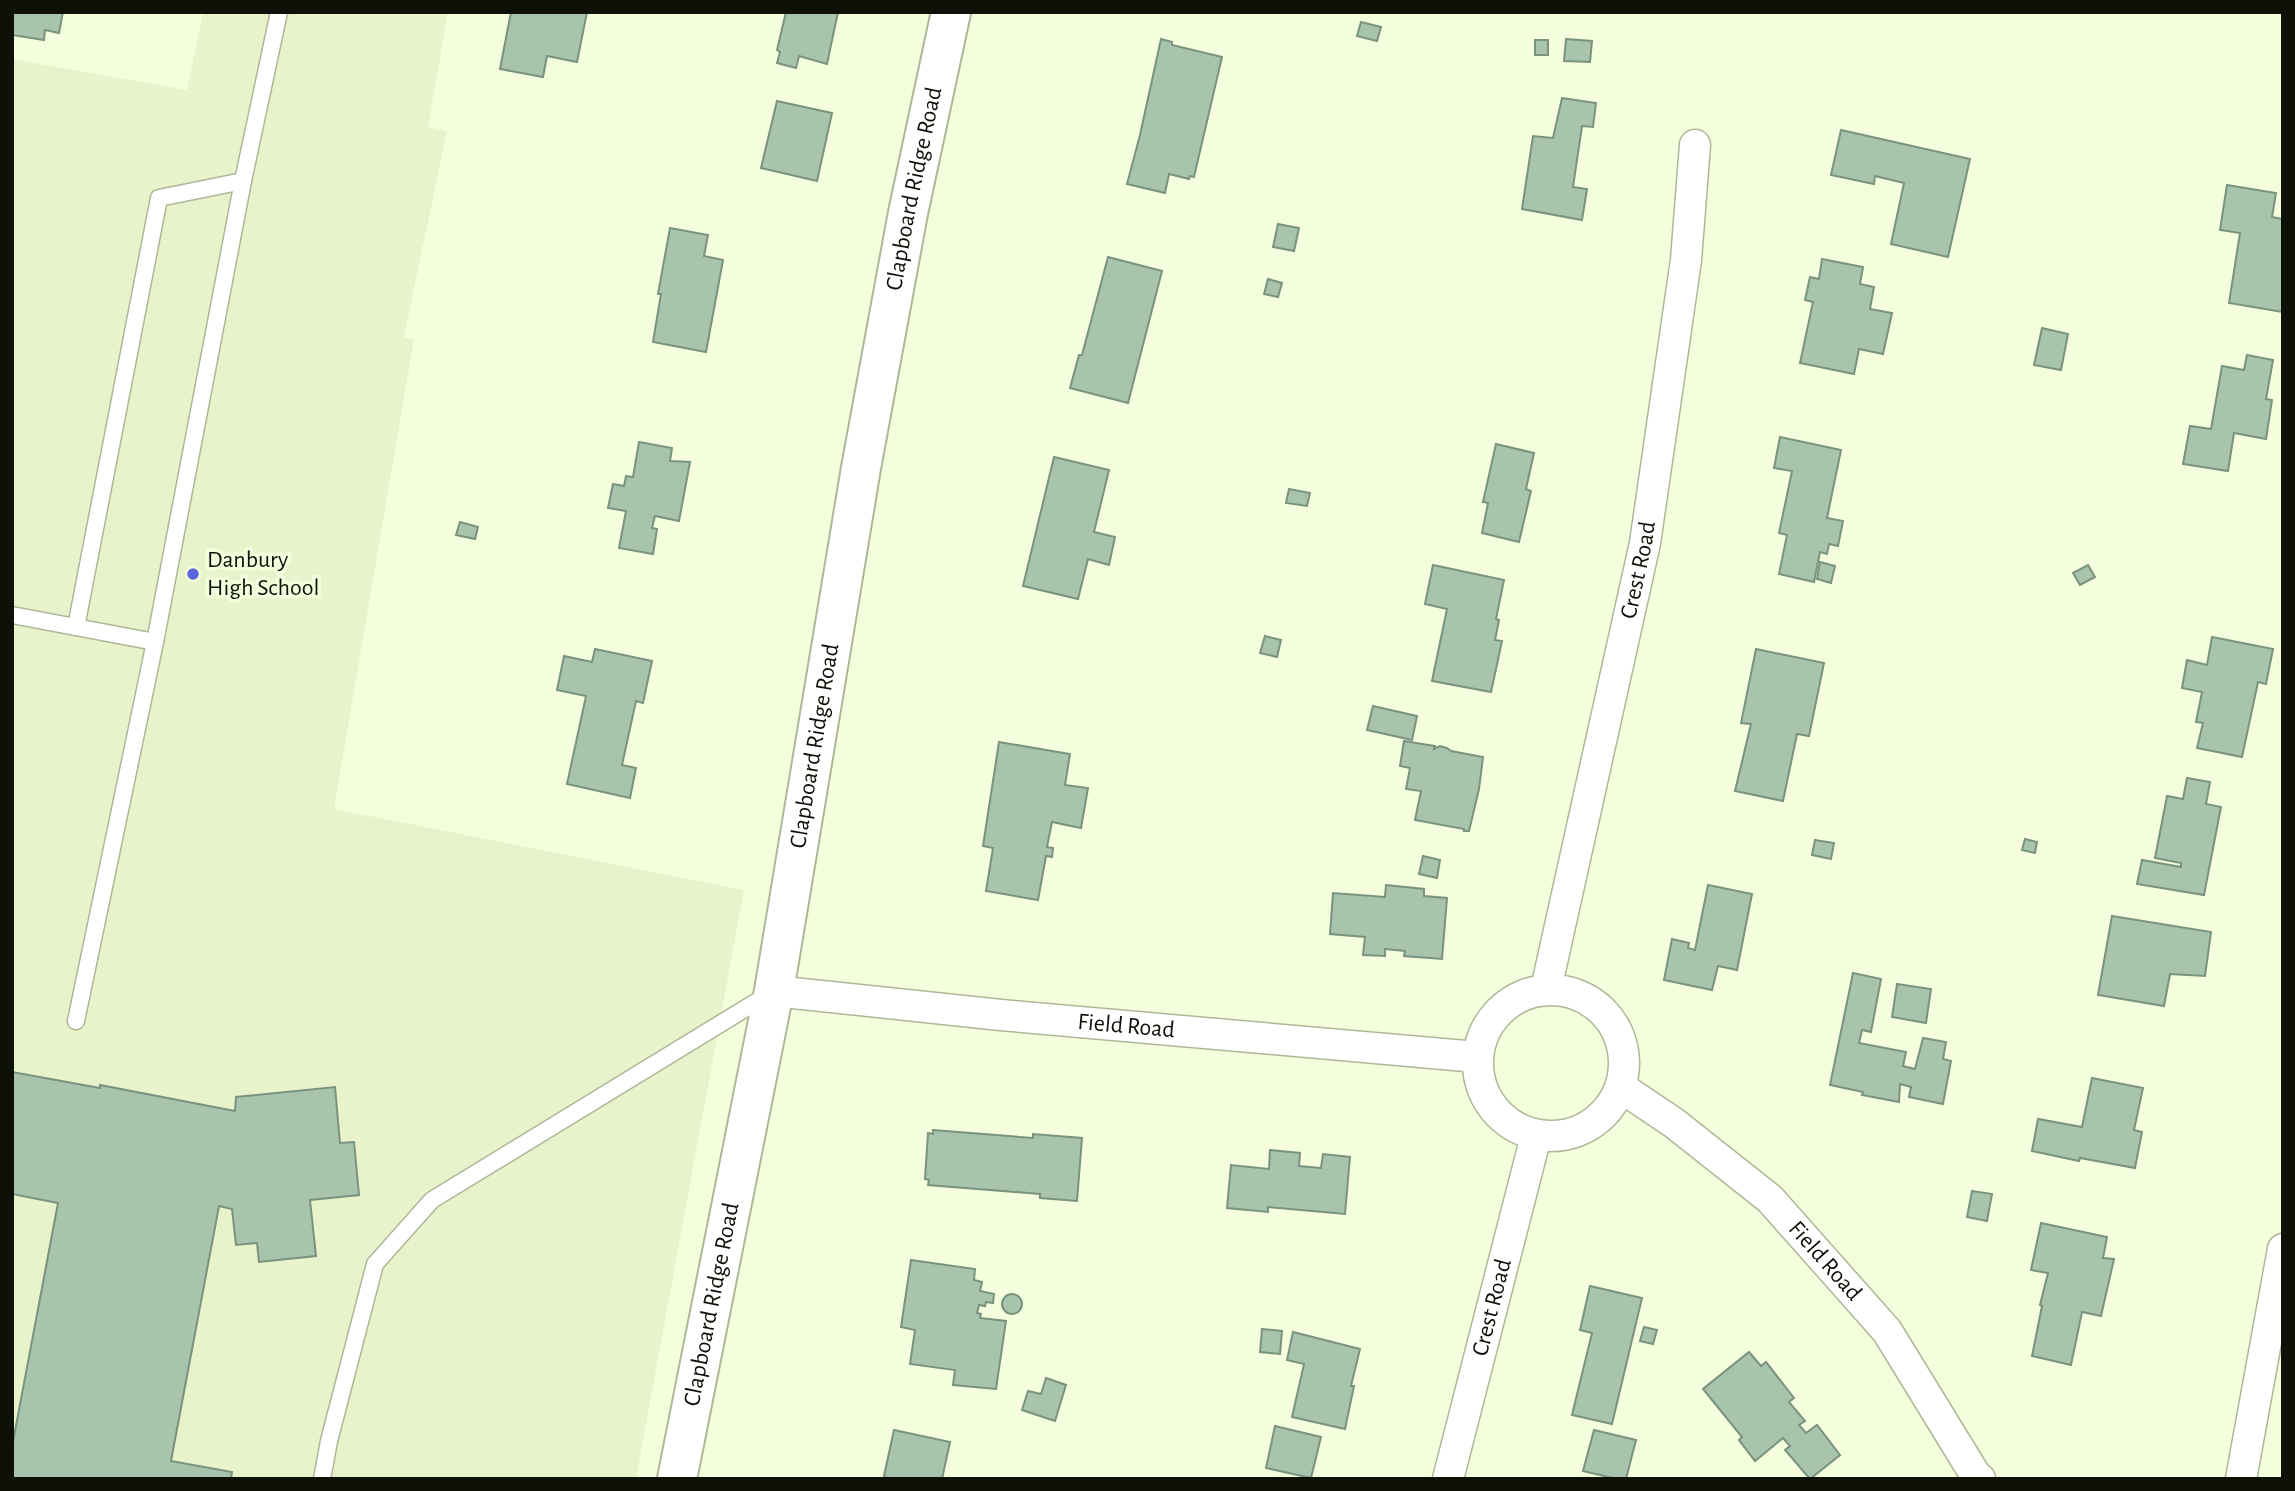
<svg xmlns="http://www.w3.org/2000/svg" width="2295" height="1491" font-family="'Alegreya Sans',sans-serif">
<rect width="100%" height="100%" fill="#f4fedd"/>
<polygon fill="#e8f2cb" points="203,12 448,12 428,127 447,131 404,337 414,339 334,809 744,890 636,1479 12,1479 12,59 187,90"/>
<g fill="#a8c4ad" stroke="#79937e" stroke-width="2">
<polygon points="13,12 63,12 59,33 45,30 44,40 12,35"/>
<polygon points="511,12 587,12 577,62 547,56 543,77 500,69"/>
<polygon points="786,12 838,12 827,64 799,56 796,68 777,63 780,52 777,50"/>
<polygon points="1361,22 1381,27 1377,41 1357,36"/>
<polygon points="1161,39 1172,42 1172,45 1222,57 1194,177 1190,176 1189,179 1169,174 1165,193 1127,184 1140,135"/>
<polygon points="1566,39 1592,41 1590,62 1564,61"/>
<rect x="1535" y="40" width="13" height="15"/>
<polygon points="1562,98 1596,103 1593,127 1582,126 1573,187 1587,189 1582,220 1522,209 1533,136 1553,138"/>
<polygon points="777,101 832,113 817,181 761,168"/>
<polygon points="1841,130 1970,159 1948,257 1891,244 1904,183 1875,176 1874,184 1831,175"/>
<polygon points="2227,185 2276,193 2272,217 2283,219 2283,312 2229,303 2240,233 2220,230"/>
<polygon points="1278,224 1299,228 1294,251 1273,247"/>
<polygon points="670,228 708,235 704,256 723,260 706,352 653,342 661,294 658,294"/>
<polygon points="1108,257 1162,271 1128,403 1070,388 1079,355 1082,355"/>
<polygon points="1822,259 1863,267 1860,284 1874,287 1870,309 1892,313 1883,354 1859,349 1854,374 1800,363 1813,302 1805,300 1810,277 1819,279"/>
<polygon points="1268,279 1282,283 1278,297 1264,294"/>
<polygon points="2042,328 2068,334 2061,370 2034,365"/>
<polygon points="2247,355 2273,360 2266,399 2272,400 2266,439 2234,433 2228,471 2183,464 2190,426 2211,429 2222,366 2244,370"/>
<polygon points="1780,437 1841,450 1827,518 1843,521 1838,546 1829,544 1827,554 1820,552 1814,582 1779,574 1787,535 1779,533 1792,471 1774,468"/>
<polygon points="639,442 672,448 670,461 690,462 679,521 655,516 652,528 657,529 653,554 619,548 626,511 608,508 613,484 624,486 626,476 633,477"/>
<polygon points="1496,444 1534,453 1526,489 1531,491 1519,542 1482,533 1488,503 1483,502"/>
<polygon points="1054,457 1109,470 1094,532 1115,537 1109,565 1088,559 1078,599 1023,586"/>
<polygon points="1289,489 1310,493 1307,506 1286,503"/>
<polygon points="460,522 478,527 475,539 456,535"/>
<polygon points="1820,562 1835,566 1831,583 1817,579"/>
<polygon points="1433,565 1504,580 1496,619 1499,620 1495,640 1502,641 1491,692 1432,681 1447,609 1425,604"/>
<polygon points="2088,565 2095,577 2080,585 2073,573"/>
<polygon points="1265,636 1281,640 1277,657 1260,653"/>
<polygon points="2212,637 2273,649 2266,684 2258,682 2242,757 2197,748 2203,723 2196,722 2202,692 2182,688 2187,660 2207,665"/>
<polygon points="595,649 652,661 643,703 636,701 622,765 636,768 630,798 567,784 586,696 557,690 564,656 592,662"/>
<polygon points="1756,649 1824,663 1809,736 1797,734 1783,801 1735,791 1751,724 1741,723"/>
<polygon points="1373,706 1417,716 1412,740 1367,730"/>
<polygon points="1404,741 1435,746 1434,749 1440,746 1447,748 1451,751 1483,757 1479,789 1469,831 1464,831 1464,829 1415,820 1421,791 1406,789 1410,768 1400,766"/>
<polygon points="999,742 1070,754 1065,785 1088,788 1081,828 1052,822 1047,847 1053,848 1052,857 1046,856 1038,900 986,891 993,848 983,846"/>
<polygon points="2187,778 2210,782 2206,804 2221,807 2204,895 2137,884 2142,860 2181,867 2181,863 2155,858 2167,796 2183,799"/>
<polygon points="2025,839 2037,842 2035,853 2022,850"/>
<polygon points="1815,840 1834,843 1831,859 1812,855"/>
<polygon points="1423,856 1440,860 1437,878 1419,874"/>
<polygon points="1386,885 1424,889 1424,896 1447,898 1442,959 1404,956 1405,951 1385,949 1385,956 1363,955 1365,937 1330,934 1333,893 1385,897"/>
<polygon points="1708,885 1752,894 1737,970 1718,966 1712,990 1664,980 1672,939 1689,943 1688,948 1695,950"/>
<polygon points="2112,916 2211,932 2205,976 2170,974 2164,1006 2098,995"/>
<polygon points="1853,973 1881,979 1871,1032 1862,1030 1859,1043 1906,1052 1903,1066 1915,1069 1923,1038 1946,1042 1943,1059 1951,1061 1943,1104 1909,1097 1911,1087 1900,1084 1899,1102 1862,1095 1863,1092 1830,1085"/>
<polygon points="1897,984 1931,989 1926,1023 1892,1017"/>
<polygon points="12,1072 100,1088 100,1085 235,1111 236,1097 335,1087 340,1143 354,1142 359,1195 310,1200 316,1256 259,1262 257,1243 236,1245 232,1209 219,1206 171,1461 232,1472 231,1479 12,1479 12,1447 58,1203 12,1194"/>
<polygon points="2092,1078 2143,1088 2134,1130 2142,1132 2135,1168 2080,1158 2079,1161 2032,1151 2038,1119 2082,1127"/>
<polygon points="933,1130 1033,1138 1033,1134 1082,1138 1077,1201 1040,1198 1040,1194 928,1185 929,1180 925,1179 928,1133 933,1134"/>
<polygon points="1270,1150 1300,1153 1299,1166 1321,1168 1323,1154 1350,1157 1345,1214 1268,1207 1268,1212 1227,1208 1231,1165 1269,1169"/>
<polygon points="1972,1191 1992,1194 1987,1221 1967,1217"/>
<polygon points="2041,1223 2107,1237 2103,1258 2114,1259 2101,1316 2082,1312 2071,1365 2032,1356 2042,1306 2040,1305 2048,1273 2031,1270"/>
<polygon points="911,1260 975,1269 974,1280 982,1282 980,1291 994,1294 993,1303 986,1302 985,1306 979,1305 977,1313 981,1314 980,1318 1006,1321 996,1389 953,1385 955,1370 910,1364 915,1330 901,1327"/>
<polygon points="1590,1286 1642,1298 1612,1424 1572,1415 1592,1333 1580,1330"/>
<circle cx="1012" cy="1304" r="10"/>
<polygon points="1644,1327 1657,1330 1653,1344 1640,1341"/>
<polygon points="1262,1329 1282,1331 1280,1354 1260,1352"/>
<polygon points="1293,1332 1360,1349 1351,1386 1354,1386 1345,1429 1292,1417 1304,1364 1287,1360"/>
<polygon points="1749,1352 1761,1366 1766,1362 1794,1398 1789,1402 1805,1421 1799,1425 1806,1433 1817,1425 1840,1455 1810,1479 1785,1450 1790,1446 1783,1438 1755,1461 1739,1440 1742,1437 1703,1389"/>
<polygon points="1046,1378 1066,1385 1055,1421 1022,1410 1028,1391 1041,1394"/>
<polygon points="1275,1426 1321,1437 1311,1478 1266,1468"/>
<polygon points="894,1430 950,1442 942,1479 886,1479 886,1477 884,1476"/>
<polygon points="1594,1430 1636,1440 1626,1479 1617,1479 1583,1471"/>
</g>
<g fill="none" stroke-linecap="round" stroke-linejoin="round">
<g stroke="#aeb798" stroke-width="19">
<g id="service">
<polyline points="12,615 155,642"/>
<polyline points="76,627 159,198 243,181"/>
<polyline points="76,1021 155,642 243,181 279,12"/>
<polyline points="322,1479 329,1441 375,1264 432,1200 769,994"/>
</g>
</g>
<g stroke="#aeb798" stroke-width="33">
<g id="minor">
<path id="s1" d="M 1546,989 L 1645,543 L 1686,260 L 1695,145"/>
<circle cx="1551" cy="1063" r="73"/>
<path id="s2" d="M 774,991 L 1001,1015 L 1477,1057"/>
<path id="s3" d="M 1622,1088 L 1674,1123 L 1770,1199 L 1887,1331 L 1976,1476 L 1980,1479"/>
<path id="s4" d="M 1448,1479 L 1536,1136"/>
<polyline points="2241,1479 2283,1249"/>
</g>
</g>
<g stroke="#aeb798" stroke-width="42">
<g id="secondary">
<path id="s5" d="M 677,1479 L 774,991 L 861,468 L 908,213 L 951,12"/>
</g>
</g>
<use href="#service" stroke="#fff" stroke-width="16"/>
<use href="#minor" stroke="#fff" stroke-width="30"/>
<use href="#secondary" stroke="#fff" stroke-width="38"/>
</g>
<circle fill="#5a65dd" stroke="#f4fedd" stroke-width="2.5" cx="193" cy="574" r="7"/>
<g text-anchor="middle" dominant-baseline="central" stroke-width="7" stroke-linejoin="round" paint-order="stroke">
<g font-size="24" fill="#0e1107" stroke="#f4fedd">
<text stroke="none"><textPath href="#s5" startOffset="1312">Clapboard Ridge Road</textPath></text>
<text stroke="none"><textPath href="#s1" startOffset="429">Crest Road</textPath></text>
<text stroke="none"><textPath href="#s5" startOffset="746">Clapboard Ridge Road</textPath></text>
<text stroke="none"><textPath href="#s2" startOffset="354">Field Road</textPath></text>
<text stroke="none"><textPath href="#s3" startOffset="268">Field Road</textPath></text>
<text stroke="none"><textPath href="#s5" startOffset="178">Clapboard Ridge Road</textPath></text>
<text stroke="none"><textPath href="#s4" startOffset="177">Crest Road</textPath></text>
</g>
<g font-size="24" fill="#0e1107" stroke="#f4fedd" text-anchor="start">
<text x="207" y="560">Danbury<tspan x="207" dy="28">High School</tspan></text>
</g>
</g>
<rect width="2295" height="1491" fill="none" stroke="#0e1107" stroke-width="28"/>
</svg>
